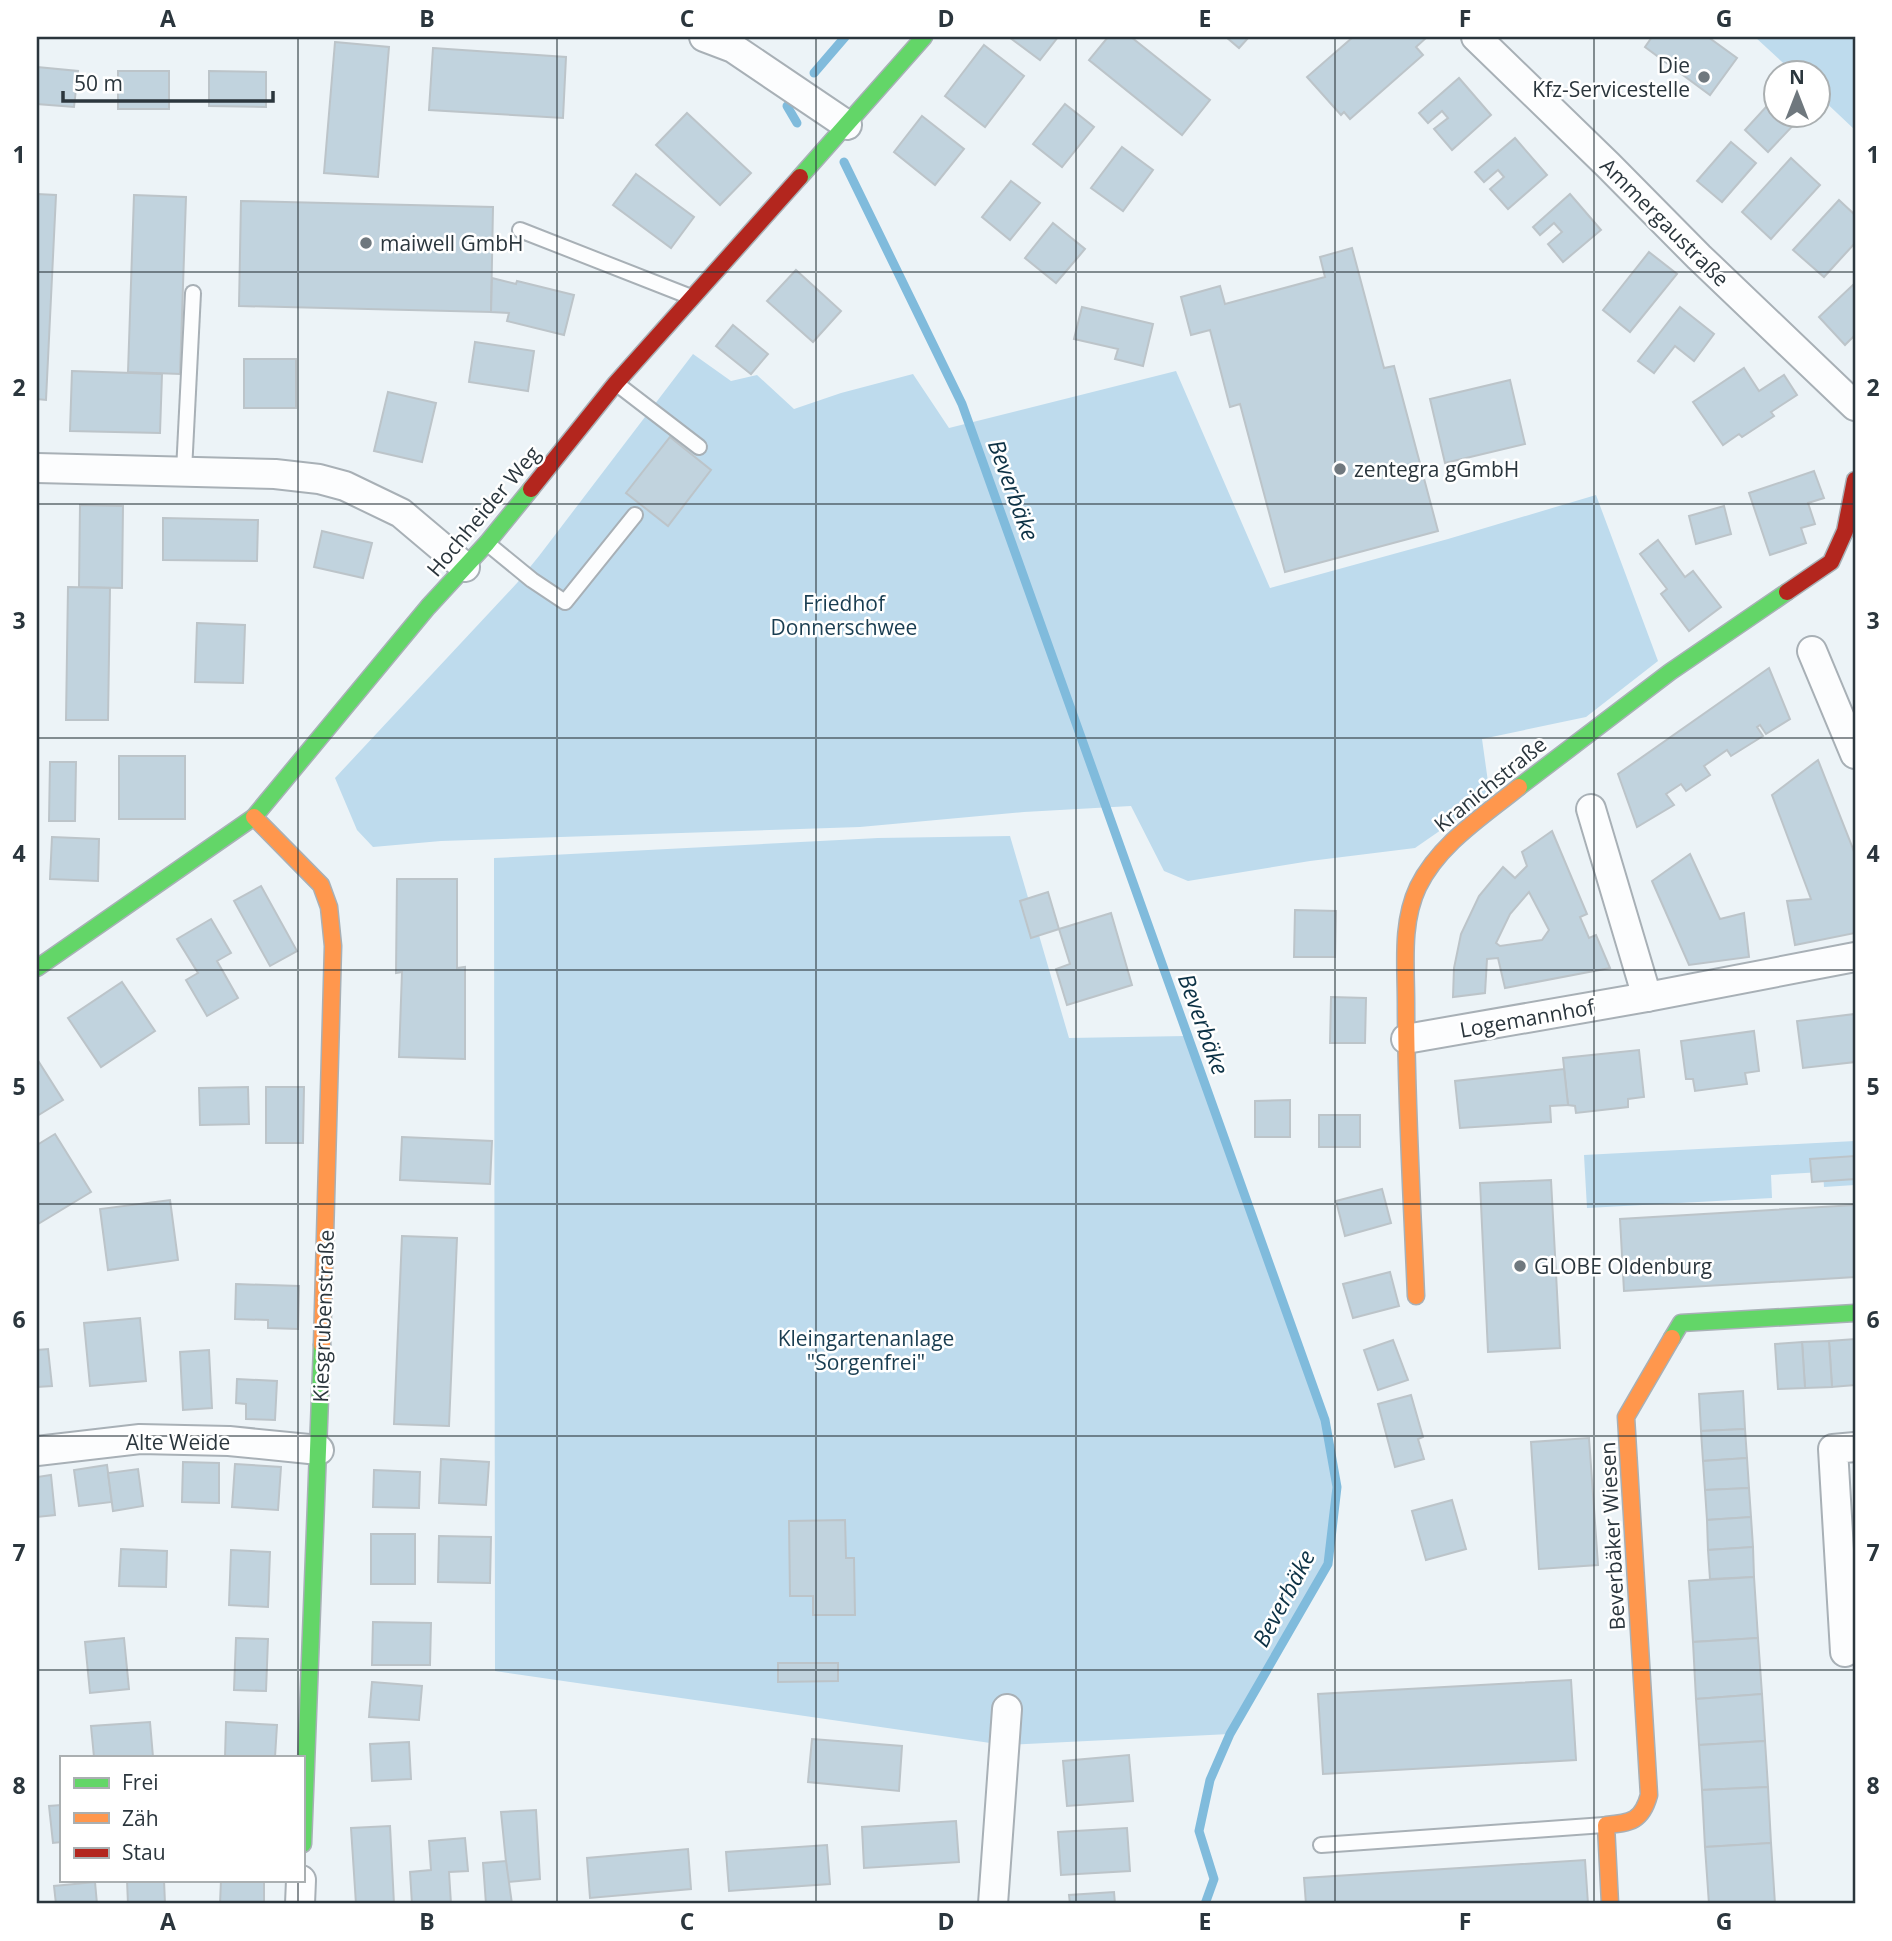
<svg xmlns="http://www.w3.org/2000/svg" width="1892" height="1941" font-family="'Open Sans',sans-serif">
<rect width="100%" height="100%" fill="#ecf3f7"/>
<g fill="#bedbed">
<polygon points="1755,37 1855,37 1855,130 1819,96 1818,74 1794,73"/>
<polygon points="693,354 731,381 757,375 794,409 841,393 913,374 949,428 1176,371 1270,588 1448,539 1596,495 1658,661 1586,717 1482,739 1490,796 1415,848 1310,861 1188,881 1164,871 1131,806 1024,812 860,827 441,841 373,847 357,830 335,778 517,583 539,556"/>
<polygon points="1010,836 1069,1038 1186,1036 1251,1224 1325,1420 1336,1481 1328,1564 1230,1734 1004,1745 495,1671 494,858 878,838"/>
<polygon points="1855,1141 1855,1185 1824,1187 1823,1172 1771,1175 1772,1198 1587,1208 1584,1155"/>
</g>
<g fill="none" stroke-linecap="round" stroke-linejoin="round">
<g stroke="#80bbdc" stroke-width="9">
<polyline points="814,73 845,37"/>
<polyline points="787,106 797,123"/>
<polyline points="844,162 962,404 1325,1420 1337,1487 1328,1564 1230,1734 1210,1780 1199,1831 1214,1879 1205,1904"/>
</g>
</g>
<g fill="#c1d3de" stroke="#bcc4c9" stroke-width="2" fill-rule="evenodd">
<polygon points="1009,37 1058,37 1040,60"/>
<polygon points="1108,37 1131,37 1210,100 1182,135 1089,60"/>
<polygon points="1226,37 1249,37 1239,48"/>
<polygon points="1353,37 1427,37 1416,47 1423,55 1350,119 1344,112 1341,115 1307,77"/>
<polygon points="1652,37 1708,37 1737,58 1710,95 1645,47"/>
<polygon points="335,42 389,47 378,177 324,173"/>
<polygon points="984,45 1024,76 985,127 945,96"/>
<polygon points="433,48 566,57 563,118 429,110"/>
<polygon points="37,67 78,71 74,107 37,104"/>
<rect x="118" y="71" width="51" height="38"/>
<polygon points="209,71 266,72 266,107 209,106"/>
<polygon points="1459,78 1491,115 1452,150 1434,129 1448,118 1442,111 1428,123 1419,113"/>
<polygon points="1776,96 1776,116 1802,116 1768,152 1745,130"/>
<polygon points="1065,104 1094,127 1062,167 1033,144"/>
<polygon points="687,113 751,173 720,205 656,145"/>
<polygon points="922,116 964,149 935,185 894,152"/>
<polygon points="1515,138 1547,175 1508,209 1490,189 1504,177 1498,170 1484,182 1475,172"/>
<polygon points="1731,142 1756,163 1722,202 1697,181"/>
<polygon points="1122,147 1153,170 1123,211 1091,188"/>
<polygon points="1791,158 1820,185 1771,239 1742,212"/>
<polygon points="636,174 694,217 671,248 613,205"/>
<polygon points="1011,181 1040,203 1010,240 982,217"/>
<polygon points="37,194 56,195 46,400 37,399"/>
<polygon points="1570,194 1601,230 1563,262 1548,244 1562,232 1554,223 1540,235 1533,227"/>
<polygon points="134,195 186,197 180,374 128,372"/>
<polygon points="1839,200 1855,215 1855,243 1824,277 1793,250"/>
<polygon points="241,201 493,207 491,312 239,306"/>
<polygon points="1053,223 1085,249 1056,283 1025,258"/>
<polygon points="1352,248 1384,368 1394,366 1438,531 1285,572 1240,404 1230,407 1210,330 1191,335 1181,297 1220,286 1225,304 1325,277 1320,257"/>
<polygon points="1649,252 1677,274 1630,332 1603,310"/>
<polygon points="796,270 841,311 813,342 767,301"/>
<polygon points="492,278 516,284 517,281 574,295 564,335 507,321 509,313 491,312"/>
<polygon points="1855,283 1855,335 1845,345 1819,317"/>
<polygon points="1082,307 1153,324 1143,366 1115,359 1118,349 1074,339"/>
<polygon points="1680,307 1714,334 1694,361 1675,346 1654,373 1638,361"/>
<polygon points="733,325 768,354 751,374 716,346"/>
<polygon points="475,342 534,351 528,391 469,382"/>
<rect x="244" y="359" width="52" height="49"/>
<polygon points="1744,368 1759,391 1784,375 1797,395 1771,412 1774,416 1742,437 1739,434 1723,445 1693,402"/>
<polygon points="72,371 162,374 160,433 70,431"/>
<polygon points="1510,380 1525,444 1445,463 1430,399"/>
<polygon points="388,392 436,403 422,462 374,451"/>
<polygon points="670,437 711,470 668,526 626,493"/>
<polygon points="1814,471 1824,498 1808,503 1815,524 1801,528 1806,543 1770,555 1749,493"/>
<polygon points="80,505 123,506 122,588 79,587"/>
<polygon points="1724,506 1731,534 1696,544 1689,516"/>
<polygon points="163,518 258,520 257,561 163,560"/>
<polygon points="322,531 372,543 363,578 314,567"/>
<polygon points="1658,540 1685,577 1693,571 1721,607 1689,631 1661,594 1667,589 1640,554"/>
<polygon points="68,587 110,588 108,720 66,720"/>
<polygon points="197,623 245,625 243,683 195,682"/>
<polygon points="1769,668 1790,719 1766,734 1760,725 1757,727 1763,736 1731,756 1727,750 1704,766 1710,775 1686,791 1681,784 1666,794 1674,805 1637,827 1618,774"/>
<rect x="119" y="756" width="66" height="63"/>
<polygon points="1818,760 1855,854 1855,933 1795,945 1787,901 1811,899 1772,795"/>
<polygon points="50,762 76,762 75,821 49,821"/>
<path d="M 1552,831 L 1587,914 L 1580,917 L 1589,938 L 1596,935 L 1610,968 L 1505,988 L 1498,958 L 1487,959 L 1485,993 L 1453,997 L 1454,968 L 1461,934 L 1479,896 L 1503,867 L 1515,878 L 1527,866 L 1522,852 ZM 1529,892 L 1549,930 L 1542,940 L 1500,946 L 1496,943 L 1510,914 Z"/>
<polygon points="52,837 99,839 98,881 50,879"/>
<polygon points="1690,854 1720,919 1744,913 1749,957 1689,965 1652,881"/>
<polygon points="397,879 457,879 457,968 465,967 465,1059 399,1057 402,972 396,973"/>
<polygon points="261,886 297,951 270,966 234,901"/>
<polygon points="1048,892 1059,929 1031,938 1020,901"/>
<polygon points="1295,910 1336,911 1335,957 1294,957"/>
<polygon points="1111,913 1132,985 1067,1005 1056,969 1070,964 1059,929"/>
<polygon points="211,919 231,953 217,961 238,998 207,1016 186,980 198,973 177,939"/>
<polygon points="122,982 155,1031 101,1067 68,1018"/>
<polygon points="1331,997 1366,998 1365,1043 1330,1043"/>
<polygon points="1855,1014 1855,1062 1803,1068 1797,1021"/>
<polygon points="1754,1031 1759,1071 1745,1073 1747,1084 1695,1091 1693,1079 1686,1079 1681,1041"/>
<polygon points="1639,1050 1644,1097 1628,1099 1628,1107 1576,1113 1575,1106 1568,1105 1563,1058"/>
<polygon points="37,1059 63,1100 37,1116"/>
<polygon points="1564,1069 1568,1105 1550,1106 1551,1122 1460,1128 1455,1081"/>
<polygon points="248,1087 249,1124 200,1125 199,1088"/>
<polygon points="266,1087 304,1087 303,1143 266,1143"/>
<polygon points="1290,1100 1290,1137 1255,1137 1255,1101"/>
<rect x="1319" y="1115" width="41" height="32"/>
<polygon points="55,1134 91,1192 38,1224 37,1145"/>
<polygon points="402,1137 492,1141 490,1184 400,1180"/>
<polygon points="1855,1156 1855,1179 1812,1182 1810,1159"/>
<polygon points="1551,1180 1560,1348 1488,1352 1480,1183"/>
<polygon points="1382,1189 1391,1223 1345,1236 1336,1201"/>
<polygon points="170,1200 178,1260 108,1270 100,1209"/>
<polygon points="1855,1205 1855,1277 1624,1291 1620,1219"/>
<polygon points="402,1236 457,1238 449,1426 394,1424"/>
<polygon points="1390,1272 1399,1306 1353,1318 1343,1284"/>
<polygon points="236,1284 299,1286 298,1329 268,1328 268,1320 235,1319"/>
<polygon points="140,1318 146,1381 90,1386 84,1323"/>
<polygon points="1855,1339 1855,1385 1832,1387 1829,1341"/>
<polygon points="1393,1340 1408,1380 1378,1390 1364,1350"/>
<polygon points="1829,1341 1832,1387 1805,1388 1802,1342"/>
<polygon points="1802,1342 1805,1388 1778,1389 1775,1344"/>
<polygon points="48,1349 52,1386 37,1387 37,1350"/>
<polygon points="209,1350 212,1408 183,1410 180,1352"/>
<polygon points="237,1379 277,1381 275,1420 246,1419 246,1404 236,1403"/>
<polygon points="1743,1391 1745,1429 1701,1431 1699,1394"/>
<polygon points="1411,1395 1423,1437 1418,1439 1424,1459 1395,1467 1378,1404"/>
<polygon points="1745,1429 1747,1458 1703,1461 1701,1431"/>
<polygon points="1589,1438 1598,1565 1539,1569 1531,1442"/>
<polygon points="1747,1458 1749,1488 1705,1490 1703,1461"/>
<polygon points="441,1459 489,1462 486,1505 439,1503"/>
<polygon points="183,1462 219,1463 219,1503 182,1502"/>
<polygon points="235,1464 281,1467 278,1510 232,1507"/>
<polygon points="107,1465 112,1502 79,1506 74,1470"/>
<polygon points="138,1469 143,1506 113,1511 108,1473"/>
<polygon points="374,1470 420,1472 419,1508 373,1507"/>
<polygon points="51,1475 55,1515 37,1517 37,1477"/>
<polygon points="1749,1488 1751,1517 1707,1520 1705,1490"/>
<polygon points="1452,1500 1466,1549 1426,1560 1412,1511"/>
<polygon points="1751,1517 1753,1547 1708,1550 1707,1520"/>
<polygon points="845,1520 846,1558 854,1558 855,1615 813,1615 813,1596 790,1596 789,1521"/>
<rect x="371" y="1534" width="44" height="50"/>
<polygon points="439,1536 491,1537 490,1583 438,1582"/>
<polygon points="1753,1547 1754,1577 1710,1579 1708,1550"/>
<polygon points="121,1549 167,1551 166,1587 119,1586"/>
<polygon points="231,1550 270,1552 268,1607 229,1605"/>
<polygon points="1754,1577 1758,1638 1693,1642 1689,1581"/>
<polygon points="373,1622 431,1623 430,1665 372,1665"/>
<polygon points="124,1638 129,1689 90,1693 85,1642"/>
<polygon points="236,1638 268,1639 266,1691 234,1690"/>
<polygon points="1758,1638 1762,1694 1696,1699 1693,1642"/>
<polygon points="778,1663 838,1663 838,1681 778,1682"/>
<polygon points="1571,1680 1576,1760 1323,1774 1318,1694"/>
<polygon points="372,1682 422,1686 419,1720 369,1717"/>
<polygon points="1762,1694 1765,1741 1699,1745 1696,1699"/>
<polygon points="150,1722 153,1757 94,1757 91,1726"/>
<polygon points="226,1722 277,1725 275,1757 225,1757"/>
<polygon points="812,1739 902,1746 899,1791 808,1782"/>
<polygon points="1765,1741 1768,1787 1702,1790 1699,1745"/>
<polygon points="409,1742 411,1779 372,1781 370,1744"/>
<polygon points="1129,1755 1133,1801 1067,1806 1063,1761"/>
<polygon points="1768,1787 1771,1843 1705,1847 1702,1790"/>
<polygon points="61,1805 61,1842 53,1843 49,1806"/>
<polygon points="536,1810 540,1879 508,1882 501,1812"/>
<polygon points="956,1821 959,1862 864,1868 862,1827"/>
<polygon points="390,1826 394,1904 356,1904 351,1828"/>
<polygon points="1127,1828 1130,1871 1061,1875 1058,1832"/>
<polygon points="465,1838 468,1871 449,1872 451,1904 412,1904 410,1872 431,1870 429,1841"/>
<polygon points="1771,1843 1775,1904 1709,1904 1705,1847"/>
<polygon points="827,1845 830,1884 729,1891 726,1852"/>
<polygon points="688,1849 691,1889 590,1898 587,1858"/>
<polygon points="1585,1860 1588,1904 1306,1904 1304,1878"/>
<polygon points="506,1861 512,1904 486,1904 483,1863"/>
<polygon points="127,1880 164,1880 165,1904 128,1904"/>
<polygon points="221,1880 264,1880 264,1904 220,1904"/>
<polygon points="95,1882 97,1904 56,1904 54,1886"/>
<polygon points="1114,1892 1115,1904 1070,1904 1069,1895"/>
</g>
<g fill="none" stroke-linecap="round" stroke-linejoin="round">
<g stroke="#a8b0b6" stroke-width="18">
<g id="lane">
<polyline points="520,230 691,297"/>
<polyline points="617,384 699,447"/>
<polyline points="184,471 193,293"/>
<polyline points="488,544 532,580 565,602 635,515"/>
<polyline points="1321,1845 1604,1825"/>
</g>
</g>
<g stroke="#a8b0b6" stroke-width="32">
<g id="street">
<polyline points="704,37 733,48 847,125"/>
<polyline points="1476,37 1608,165 1699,257 1855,406"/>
<polyline points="37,468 275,474 319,479 345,486 401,513 465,567"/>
<polyline points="1812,651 1855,754"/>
<polyline points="1591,809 1647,997"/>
<polyline points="1406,1039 1647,997 1855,957"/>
<polyline points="37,1451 140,1439 229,1441 319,1450"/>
<polyline points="1845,1652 1833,1449 1855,1447"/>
<polyline points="300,1904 301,1880"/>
<polyline points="993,1904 1007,1709"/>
</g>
</g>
<g stroke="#a8b0b6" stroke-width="19">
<g id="fast">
<polyline points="800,177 924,37"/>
<polyline points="1519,787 1670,672 1787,592"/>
<polyline points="37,968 254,817 428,607 487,543 531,489"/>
<polyline points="1672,1338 1681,1323 1855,1313"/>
<polyline points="303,1844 322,1345"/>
</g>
</g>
<g stroke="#a8b0b6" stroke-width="19">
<g id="slow">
<polyline points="254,817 321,885 329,907 333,946 322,1345"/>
<path d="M 1416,1296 C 1412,1198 1406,1101 1406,1003 C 1406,965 1401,923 1418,887 C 1439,844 1482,817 1519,787"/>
<path d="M 1610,1904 L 1606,1825 C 1631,1823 1642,1821 1649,1795 L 1626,1417 L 1672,1338"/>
</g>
</g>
<g stroke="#a8b0b6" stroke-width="19">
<g id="jam">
<polyline points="531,489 616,383 800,177"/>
<polyline points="1787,592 1831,562 1845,531 1855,480"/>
</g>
</g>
<use href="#lane" stroke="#fcfdfe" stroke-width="14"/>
<use href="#street" stroke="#fcfdfe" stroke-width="28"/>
<use href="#fast" stroke="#63d668" stroke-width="16"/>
<use href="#slow" stroke="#ff974d" stroke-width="16"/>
<use href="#jam" stroke="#b3261e" stroke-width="16"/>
</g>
<path fill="none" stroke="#2b363d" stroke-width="2" stroke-opacity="0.55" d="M 298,37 L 298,1757M 557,37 L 557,1904M 816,37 L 816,1904M 1076,37 L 1076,1904M 1335,37 L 1335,1904M 1594,37 L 1594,1904M 37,272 L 1855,272M 37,504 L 1855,504M 37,738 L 1855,738M 37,970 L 1855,970M 37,1204 L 1855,1204M 37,1436 L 1855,1436M 37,1670 L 1855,1670M 298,1880 L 298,1904"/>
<g fill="#6f787e" stroke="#fff" stroke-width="2.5">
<circle cx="1704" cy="77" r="7"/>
<circle cx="366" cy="243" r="7"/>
<circle cx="1340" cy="469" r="7"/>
<circle cx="1520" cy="1266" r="7"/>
</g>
<g text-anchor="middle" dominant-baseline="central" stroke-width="5" stroke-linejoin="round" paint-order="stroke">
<g font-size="21" fill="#2b363d" stroke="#fff" text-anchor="start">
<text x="1690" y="65" text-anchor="end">Die<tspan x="1690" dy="24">Kfz-Servicestelle</tspan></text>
<text x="380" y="243">maiwell GmbH</text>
<text x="1354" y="469">zentegra gGmbH</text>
<text x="1534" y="1266">GLOBE Oldenburg</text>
</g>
<g font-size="21" fill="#2b363d" stroke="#fff">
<text transform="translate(1665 222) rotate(45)">Ammergaustraße</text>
<text transform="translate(483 511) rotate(-50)">Hochheider Weg</text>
<text transform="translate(1490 784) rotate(-39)">Kranichstraße</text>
<text transform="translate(1527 1018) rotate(-10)">Logemannhof</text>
<text transform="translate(323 1316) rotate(-88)">Kiesgrubenstraße</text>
<text x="178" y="1442">Alte Weide</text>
<text transform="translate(1612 1536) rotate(-93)">Beverbäker Wiesen</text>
</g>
<g font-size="21" fill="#193d51" stroke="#fff">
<text x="844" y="603">Friedhof<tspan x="844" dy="24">Donnerschwee</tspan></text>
<text x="866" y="1338">Kleingartenanlage<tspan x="866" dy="24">"Sorgenfrei"</tspan></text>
</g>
<g font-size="23" font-style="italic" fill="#0c3145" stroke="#fff">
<text transform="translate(1014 490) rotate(70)">Beverbäke</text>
<text transform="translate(1204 1024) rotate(70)">Beverbäke</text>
<text transform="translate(1283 1598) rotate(-62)">Beverbäke</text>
</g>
</g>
<rect width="1892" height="1941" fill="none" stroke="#ffffff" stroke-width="77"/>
<rect x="60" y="1756" width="245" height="126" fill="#ffffff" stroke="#aaafb1" stroke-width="2"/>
<rect x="74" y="1778" width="35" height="10" fill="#63d668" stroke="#aaafb1" stroke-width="2"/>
<text x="122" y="1790" font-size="21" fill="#2b363d">Frei</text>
<rect x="74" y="1813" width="35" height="10" fill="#ff974d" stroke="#aaafb1" stroke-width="2"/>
<text x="122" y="1826" font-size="21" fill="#2b363d">Zäh</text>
<rect x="74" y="1848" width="35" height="10" fill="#b3261e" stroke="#aaafb1" stroke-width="2"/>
<text x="122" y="1860" font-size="21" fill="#2b363d">Stau</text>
<g transform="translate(1797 94)"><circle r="33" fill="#ffffff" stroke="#aaafb1" stroke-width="2"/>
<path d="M0-5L12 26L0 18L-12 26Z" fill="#6f787e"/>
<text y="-10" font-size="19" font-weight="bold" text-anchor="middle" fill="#2b363d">N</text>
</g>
<path d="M63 91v10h210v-10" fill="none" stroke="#2b363d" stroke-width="3.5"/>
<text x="74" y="91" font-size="21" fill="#2b363d" stroke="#ffffff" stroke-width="5" paint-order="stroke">50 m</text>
<rect x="38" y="38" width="1816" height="1864" fill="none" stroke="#2b363d" stroke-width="2.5"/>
<g font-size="23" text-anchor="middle" font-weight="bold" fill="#2b363d">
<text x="168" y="27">A</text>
<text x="427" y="27">B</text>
<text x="687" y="27">C</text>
<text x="946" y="27">D</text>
<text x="1205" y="27">E</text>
<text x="1465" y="27">F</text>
<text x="1724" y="27">G</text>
<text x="19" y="163">1</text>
<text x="1873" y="163">1</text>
<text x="19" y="396">2</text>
<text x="1873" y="396">2</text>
<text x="19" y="629">3</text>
<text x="1873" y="629">3</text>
<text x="19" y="862">4</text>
<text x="1873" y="862">4</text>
<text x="19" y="1095">5</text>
<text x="1873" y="1095">5</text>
<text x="19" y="1328">6</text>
<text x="1873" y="1328">6</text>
<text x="19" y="1561">7</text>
<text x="1873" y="1561">7</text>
<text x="19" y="1794">8</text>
<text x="1873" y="1794">8</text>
<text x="168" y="1930">A</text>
<text x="427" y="1930">B</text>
<text x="687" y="1930">C</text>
<text x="946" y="1930">D</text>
<text x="1205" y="1930">E</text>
<text x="1465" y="1930">F</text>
<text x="1724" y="1930">G</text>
</g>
</svg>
